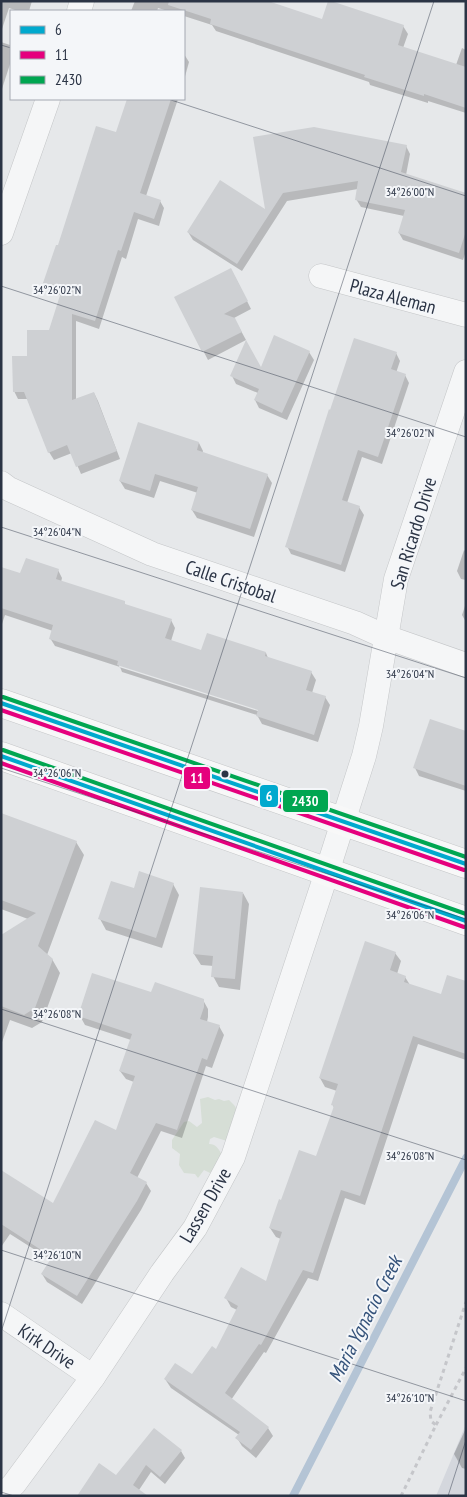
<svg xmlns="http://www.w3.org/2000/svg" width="467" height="1497" font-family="'PT Sans Narrow',sans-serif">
<rect width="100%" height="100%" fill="#e6e8ea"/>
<polygon fill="#d4d7dd" points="466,1424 466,1496 436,1496 452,1458"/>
<path fill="#d6ded6" d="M 208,1097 L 215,1100 L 219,1099 L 224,1101 L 229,1100 L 234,1105 L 240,1114 L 227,1141 L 214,1137 L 210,1139 L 209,1144 C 217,1144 219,1150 223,1157 L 210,1173 L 204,1170 L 198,1178 L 195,1174 L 184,1173 L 179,1165 L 180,1154 L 172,1148 L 172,1140 L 184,1122 L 189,1121 L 197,1127 L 202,1123 L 200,1099 Z"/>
<g fill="#0003" fill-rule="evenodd">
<polygon points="1,1 32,1 29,11 18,11 9,8 1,32"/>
<polygon points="135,1 264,1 323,21 403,26 408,34 403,48 456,65 462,48 466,50 466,113 428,101 428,103 370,85 369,82 216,31 212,25 184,16 184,11 168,11 158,8 157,11 131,11"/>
<polygon points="1,42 10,45 11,47 11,61 1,92"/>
<polygon points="184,54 189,62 184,80"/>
<polygon points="128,99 178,99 146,196 160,201 164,208 159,226 138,219 126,259 122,257 99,329 76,321 76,400 94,393 98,401 120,459 81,474 72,453 54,460 49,452 29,399 18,399 14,391 29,357 50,331 61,295 49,291 45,283 59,247 117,134"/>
<polygon points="255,138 406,146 410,154 406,175 466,195 466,251 463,260 403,240 399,233 404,216 361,207 356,199 358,189 287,201 242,271 193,240 188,232 267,211"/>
<polygon points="235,277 251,309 234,318 246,340 208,360 176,298"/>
<polygon points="309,352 314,360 287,420 259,408 255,400 258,393 236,384 232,376 261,369"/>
<polygon points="396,353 400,361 396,373 405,375 409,383 382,464 362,457 347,503 359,507 364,515 345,572 291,554 287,546"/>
<polygon points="199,443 203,451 202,454 267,475 272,483 254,537 197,518 192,510 198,493 160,481 154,498 125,489 120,481"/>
<polygon points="466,549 466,580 461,579 457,571 464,550 465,551"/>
<path d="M 1,568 L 21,575 L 58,570 L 62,578 L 61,582 L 124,602 L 126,606 L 171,620 L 175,628 L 171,641 L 202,651 L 266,653 L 268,658 L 311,672 L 316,680 L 312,693 L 325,697 L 330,705 L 318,742 L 262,724 L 257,715 L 122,672 L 120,667 L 55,646 L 50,638 L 53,631 L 5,615 L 1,627 ZM 119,664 L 264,710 L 264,713 L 119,667 Z"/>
<polygon points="466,603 466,622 462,615"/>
<polygon points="466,732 466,791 419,776 415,768"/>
<polygon points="1,814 76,842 84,855 47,955 52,959 60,973 42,1022 32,1028 10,1020 1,1045 1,937 28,919 1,909"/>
<polygon points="173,884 179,895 162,948 106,930 100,919 134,890"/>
<polygon points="243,893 249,904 240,990 219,987 213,976 214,966 201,965 194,954"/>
<polygon points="395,953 401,961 397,974 405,977 410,985 442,995 466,982 466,1060 418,1044 365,1205 345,1198 318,1281 308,1278 266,1353 264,1352 231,1400 268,1428 273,1436 256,1458 242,1446 237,1438 239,1435 171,1388 165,1379 192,1376 216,1351 237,1310 231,1307 226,1298 267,1282 281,1239 276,1237 270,1228 282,1201 317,1158 334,1108 333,1105 337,1091 325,1087 320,1078"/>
<polygon points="152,993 203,1000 208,1009 208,1017 207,1022 219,1026 224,1035 212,1068 206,1066 182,1138 161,1131 137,1178 146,1183 151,1191 141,1210 82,1304 47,1282 42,1274 51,1260 10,1234 1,1247 1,1171 53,1204 117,1132 134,1082 126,1079 120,1071 131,1040 85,1025 80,1016"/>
<polygon points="466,1428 466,1469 462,1468 454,1454"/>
<polygon points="181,1451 185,1458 165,1484 151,1472 135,1496 116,1476"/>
</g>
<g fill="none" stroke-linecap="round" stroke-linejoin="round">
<polyline stroke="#b4c4d5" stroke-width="8" points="293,1496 466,1158"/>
</g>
<g fill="#ced0d3">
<polygon points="169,1 268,1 322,19 328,1 331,1 404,25 398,45 466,67 466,108 424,94 424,96 364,77 365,75 210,24 211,19 168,5"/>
<polygon points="127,99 171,99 140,193 161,200 154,219 134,212 121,251 118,250 95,321 72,314 72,400 94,392 117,451 76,467 67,445 48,453 24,392 13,392 12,356 27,356 27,330 49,330 62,289 43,283 56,245 58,245 96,126 116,132"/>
<polygon points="314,127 407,145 401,172 466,193 466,231 459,253 398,233 405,210 355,200 358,181 283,193 237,264 187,232 220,180 265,209 253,137"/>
<polygon points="231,268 248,301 224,314 235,318 242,332 202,352 174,297"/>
<polygon points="274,335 310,351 282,413 254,400 259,389 230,376 246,340 261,367"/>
<polygon points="354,338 397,352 391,369 406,374 378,457 358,450 342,500 360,506 341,565 285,547 329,409 330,410"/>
<polygon points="138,422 199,442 197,450 268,474 250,529 191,510 198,487 155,474 150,491 119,481"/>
<polygon points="26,558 59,569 56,579 125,601 125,604 172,619 165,638 201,650 207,633 266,652 265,656 312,671 306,690 326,696 314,735 256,716 258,710 117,665 118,661 49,639 53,625 1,608 1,567 20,573"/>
<polygon points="430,719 466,731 466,786 413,768"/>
<polygon points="1,813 77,841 38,946 53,959 35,1008 24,1015 1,1006 1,935 36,913 1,900"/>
<polygon points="139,871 174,883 156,938 98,919 111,881 134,888"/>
<polygon points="200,887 243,892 235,979 211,977 213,956 193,954"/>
<polygon points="365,941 396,952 390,970 406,976 404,982 441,994 447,975 466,981 466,1054 413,1036 360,1196 341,1190 313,1273 303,1270 261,1345 259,1344 225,1393 269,1427 251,1450 235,1438 240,1432 164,1379 175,1363 192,1374 212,1346 216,1349 238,1306 224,1298 241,1267 266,1281 282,1232 269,1228 279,1199 281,1200 299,1150 316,1156 334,1106 331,1105 338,1084 319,1078"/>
<polygon points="92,973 151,992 155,982 204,999 204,1007 200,1019 220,1025 207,1060 202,1058 177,1130 156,1123 130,1173 147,1182 137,1201 77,1296 41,1274 52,1257 1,1224 1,1170 53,1203 95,1120 116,1130 135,1076 119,1071 132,1034 78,1016"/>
<polygon points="154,1428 182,1450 160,1477 146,1465 133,1485 148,1496 77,1496 99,1463 116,1475"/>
</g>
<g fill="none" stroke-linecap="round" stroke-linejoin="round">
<g stroke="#c4c6c8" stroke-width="25">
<g id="minor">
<polyline points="79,11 82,1"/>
<polyline points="1,233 48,99"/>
<polyline points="321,276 466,315"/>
<polyline points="1,483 9,489 152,554 355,623 386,637 466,665"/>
<polyline points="1,1314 93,1377"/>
<polyline points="2,1496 14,1484 93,1377 162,1273 195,1228 233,1157 327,872 364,756 371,726 396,579 466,372"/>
</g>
</g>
<g stroke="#c4c6c8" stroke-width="29">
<g id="secondary">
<polyline points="1,703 466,864"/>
<polyline points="1,756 466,921"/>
</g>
</g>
<g stroke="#c5c6ca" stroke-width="3" stroke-dasharray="4 4" stroke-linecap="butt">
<polyline points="436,1425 466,1368"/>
<polyline points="401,1496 436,1425 431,1421 430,1412 466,1302"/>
</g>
<use href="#minor" stroke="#f5f6f7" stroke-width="24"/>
<use href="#secondary" stroke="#f8f8f8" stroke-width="28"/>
<g stroke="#f4f6f9" stroke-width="8">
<g id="bus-1">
<polyline points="1,703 466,864"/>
<polyline points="1,756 466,921"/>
</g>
</g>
<g stroke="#f4f6f9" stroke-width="8">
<g id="bus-2">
<polyline points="1,710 464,870"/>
<polyline points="1,763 464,927"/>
</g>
</g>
<g stroke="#f4f6f9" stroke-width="8">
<g id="bus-3">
<polyline points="3,697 466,857"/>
<polyline points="3,750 466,914"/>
</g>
</g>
<use href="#bus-1" stroke="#00a9ce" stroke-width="4"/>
<use href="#bus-2" stroke="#e5007d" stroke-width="4"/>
<use href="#bus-3" stroke="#00a651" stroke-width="4"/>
</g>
<path fill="none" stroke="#2b3445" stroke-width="1" stroke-opacity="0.45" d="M 1,45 L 11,48M 168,99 L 466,196M 1,286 L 466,437M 1,527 L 466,678M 1,768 L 466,919M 1,1009 L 466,1160M 1,1250 L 466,1401M 1,1332 L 434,1M 1,1492 L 14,1496M 448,1496 L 466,1440"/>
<circle fill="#2b3445" stroke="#f4f6f9" stroke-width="2" cx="225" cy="774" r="4.5"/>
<g text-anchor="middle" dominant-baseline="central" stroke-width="4" stroke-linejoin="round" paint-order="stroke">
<g font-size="19" fill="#2b3445" stroke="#f4f6f9">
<text transform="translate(393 296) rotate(15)">Plaza Aleman</text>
<text transform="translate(413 533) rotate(-73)">San Ricardo Drive</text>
<text transform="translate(231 581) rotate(19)">Calle Cristobal</text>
<text transform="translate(205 1205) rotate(-60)">Lassen Drive</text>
<text transform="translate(47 1346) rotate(34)">Kirk Drive</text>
</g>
<g font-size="20" font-style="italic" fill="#34527a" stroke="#f4f6f9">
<text transform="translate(365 1319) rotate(-63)">Maria Ygnacio Creek</text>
</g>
</g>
<g font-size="12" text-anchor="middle" fill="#2b3445" stroke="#f4f6f9" stroke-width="4" stroke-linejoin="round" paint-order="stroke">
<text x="410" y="196">34°26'00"N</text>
<text x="57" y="294">34°26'02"N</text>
<text x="410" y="437">34°26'02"N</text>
<text x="57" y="536">34°26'04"N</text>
<text x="410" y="678">34°26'04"N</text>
<text x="57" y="777">34°26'06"N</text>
<text x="410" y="919">34°26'06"N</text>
<text x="57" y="1018">34°26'08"N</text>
<text x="410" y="1160">34°26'08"N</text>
<text x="57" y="1259">34°26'10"N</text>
<text x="410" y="1402">34°26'10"N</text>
</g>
<g stroke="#f4f6f9" stroke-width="2">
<rect x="183" y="766" width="28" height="24" rx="5" fill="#e5007d"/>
<rect x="259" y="784" width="20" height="24" rx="5" fill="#00a9ce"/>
<rect x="282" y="789" width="47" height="24" rx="5" fill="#00a651"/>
</g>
<g font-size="14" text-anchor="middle" font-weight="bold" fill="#fff">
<text x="197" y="783">11</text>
<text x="269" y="801">6</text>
<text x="305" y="806">2430</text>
</g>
<rect width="467" height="1497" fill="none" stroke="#2b3445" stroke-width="5"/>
<rect x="10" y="10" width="175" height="90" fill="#f4f6f9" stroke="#a4a8b1"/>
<rect x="20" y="26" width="25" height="8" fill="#00a9ce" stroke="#a4a8b1"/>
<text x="55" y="35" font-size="15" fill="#2b3445">6</text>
<rect x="20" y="51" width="25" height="8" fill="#e5007d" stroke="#a4a8b1"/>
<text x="55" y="60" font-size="15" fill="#2b3445">11</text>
<rect x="20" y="76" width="25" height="8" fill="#00a651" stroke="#a4a8b1"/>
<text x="55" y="85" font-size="15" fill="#2b3445">2430</text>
</svg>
